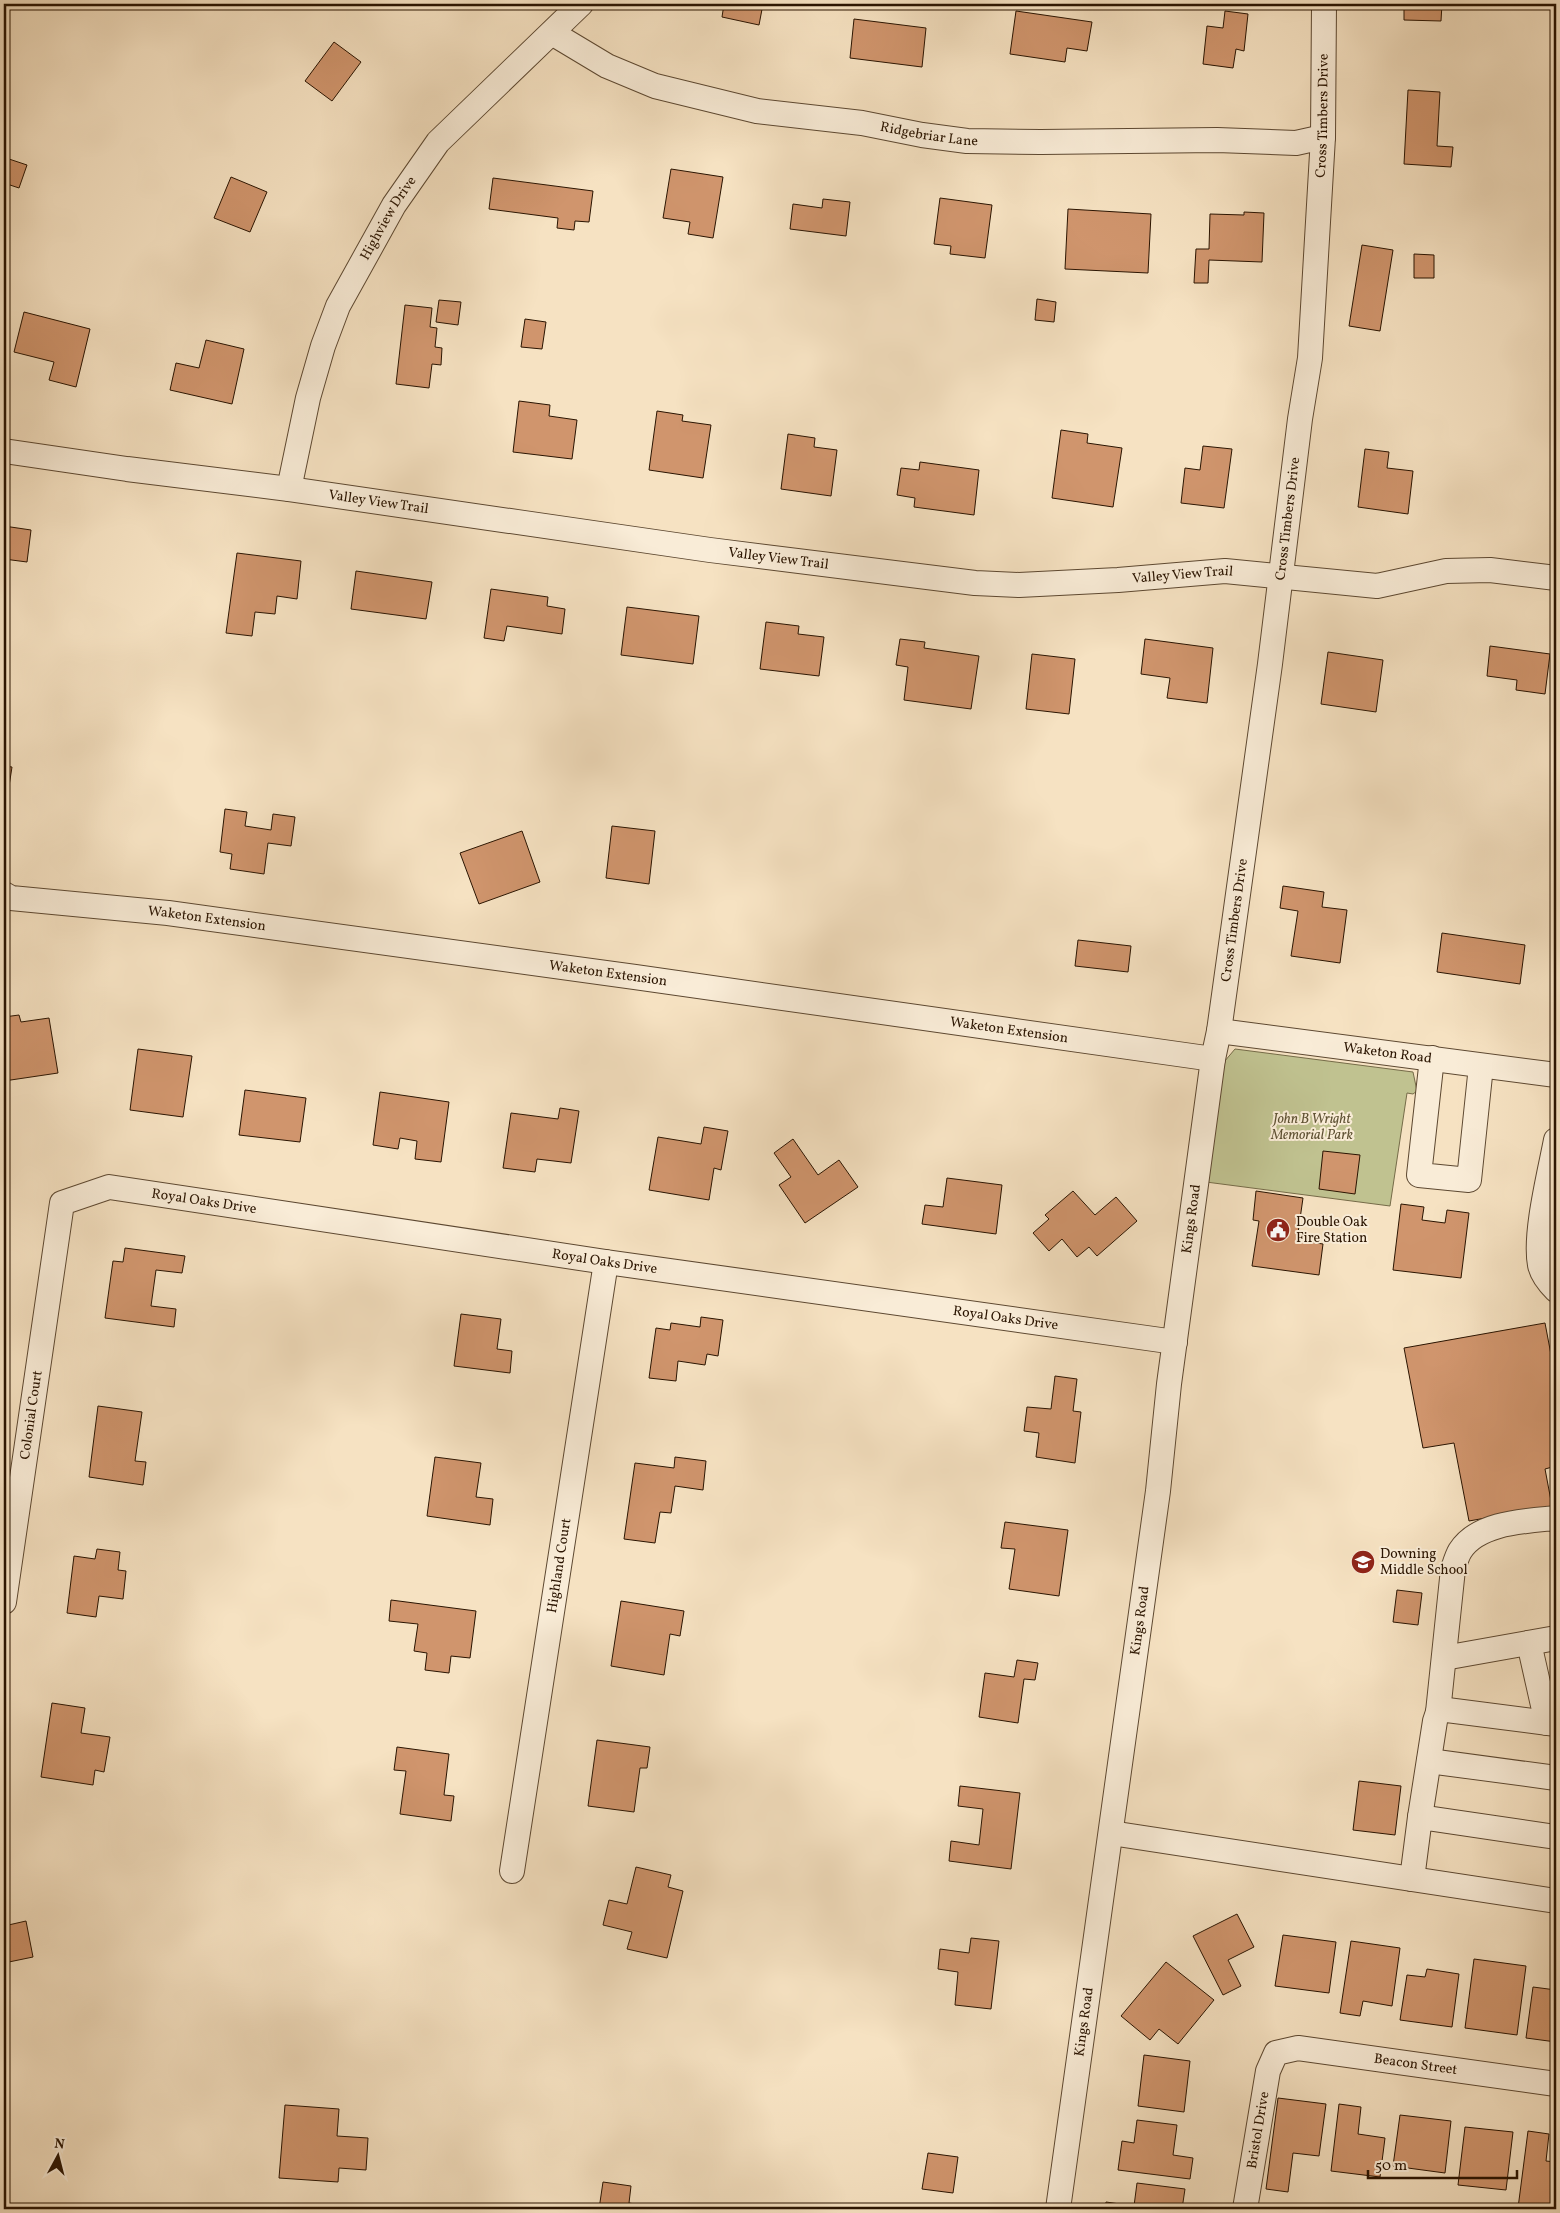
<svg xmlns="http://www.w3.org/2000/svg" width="1560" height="2213" font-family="Vollkorn,serif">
<rect width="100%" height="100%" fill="#f6e2c2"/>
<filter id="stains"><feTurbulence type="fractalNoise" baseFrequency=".004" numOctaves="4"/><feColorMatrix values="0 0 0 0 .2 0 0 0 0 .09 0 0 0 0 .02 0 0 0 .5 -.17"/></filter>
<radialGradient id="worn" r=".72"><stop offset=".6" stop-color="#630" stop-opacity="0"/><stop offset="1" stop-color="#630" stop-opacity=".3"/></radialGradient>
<polygon fill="#c0c290" stroke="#756b48" points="1235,1049 1413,1072 1417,1091 1413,1094 1407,1093 1390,1206 1206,1182 1224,1062"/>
<g fill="#d0956d" stroke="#2a1401">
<polygon points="724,4 763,4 759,25 722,17"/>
<polygon points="1404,4 1442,4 1441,21 1404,20"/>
<polygon points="1016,11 1092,22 1087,51 1067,48 1065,62 1010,54"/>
<polygon points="1225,11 1248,14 1244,51 1236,49 1233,68 1203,64 1207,26 1223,28"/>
<polygon points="854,19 926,28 922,67 850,58"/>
<polygon points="334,42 361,62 332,101 305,81"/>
<polygon points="1408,90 1440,92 1437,146 1453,147 1451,167 1404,164"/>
<polygon points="6,158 27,165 19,188 4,183 4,165"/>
<polygon points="671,169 723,177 713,238 688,234 690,222 663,218"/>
<polygon points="231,177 267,192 250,232 214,218"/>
<polygon points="493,178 593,191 589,222 575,221 574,230 557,228 558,218 489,209"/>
<polygon points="940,198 992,205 985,258 950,254 951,246 934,244"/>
<polygon points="823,199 850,202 846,236 790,229 793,204 822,208"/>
<polygon points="1068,209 1151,214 1148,273 1065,269"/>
<polygon points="1244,212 1264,213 1262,262 1209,260 1208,283 1194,283 1196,249 1209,249 1210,214 1244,215"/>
<polygon points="1362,245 1393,250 1380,331 1349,326"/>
<polygon points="1414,254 1434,255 1434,278 1414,278"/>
<polygon points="1037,299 1056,302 1054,322 1035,320"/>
<polygon points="439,300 461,302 458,325 436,322"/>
<polygon points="405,305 432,308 430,327 437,328 435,347 442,348 441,365 432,364 429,388 396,384"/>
<polygon points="24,312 90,329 76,387 49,380 54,362 14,352"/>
<polygon points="525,319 546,322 542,349 521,347"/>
<polygon points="206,340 244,349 232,404 170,390 176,363 199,368"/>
<polygon points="519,401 550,405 549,416 577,420 572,459 513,452"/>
<polygon points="657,411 683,415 682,421 711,425 703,478 649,470"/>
<polygon points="1061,430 1088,434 1087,443 1122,448 1113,507 1052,498"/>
<polygon points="788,434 815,438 814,447 837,450 831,496 781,489"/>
<polygon points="1203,446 1232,449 1224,508 1181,503 1185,468 1200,470"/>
<polygon points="1365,449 1389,452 1387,468 1413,471 1408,514 1358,507"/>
<polygon points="920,462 979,470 974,515 914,507 915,498 897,495 901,468 919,470"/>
<polygon points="4,526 31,530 27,562 4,559"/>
<polygon points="237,553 301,561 297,599 277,596 275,614 255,612 252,636 226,633"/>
<polygon points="356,571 432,582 426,619 351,609"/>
<polygon points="491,589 548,597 547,606 565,609 562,634 507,626 504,641 484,638"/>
<polygon points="627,607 699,616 693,664 621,655"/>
<polygon points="766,622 799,626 798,634 824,637 819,676 760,669"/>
<polygon points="900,639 925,642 924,648 979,656 971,709 904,700 908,667 896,665"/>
<polygon points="1145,639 1213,648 1207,703 1167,698 1170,678 1141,674"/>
<polygon points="1490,646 1550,654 1545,694 1516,690 1517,680 1487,676"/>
<polygon points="1328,652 1383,660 1376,712 1321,704"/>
<polygon points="1032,654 1075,659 1069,714 1026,709"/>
<polygon points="4,766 12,767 5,812 4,812"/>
<polygon points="225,809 247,812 245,826 271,830 273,814 295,817 291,846 268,843 264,874 230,869 232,854 220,852"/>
<polygon points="612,826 655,831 649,884 606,878"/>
<polygon points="522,831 540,882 479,904 460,853"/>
<polygon points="1283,886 1324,892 1322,907 1347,910 1340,963 1291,956 1298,911 1280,908"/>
<polygon points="1442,933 1525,945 1520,984 1437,972"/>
<polygon points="1078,940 1131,946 1128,972 1075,966"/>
<polygon points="19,1015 21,1022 49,1018 58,1073 4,1081 4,1017"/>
<polygon points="138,1049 192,1056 183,1117 130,1110"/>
<polygon points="245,1090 306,1098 300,1142 239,1135"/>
<polygon points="380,1092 449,1102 441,1162 415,1159 417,1141 400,1138 398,1149 373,1145"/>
<polygon points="560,1108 579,1111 571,1163 537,1159 535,1172 503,1168 511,1113 558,1119"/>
<polygon points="704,1127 728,1131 721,1170 714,1168 709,1200 649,1190 658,1137 701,1144"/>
<polygon points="793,1139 818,1175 839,1160 858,1187 805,1223 779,1185 791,1177 774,1153"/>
<polygon points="1323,1151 1360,1155 1355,1194 1319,1189"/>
<polygon points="947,1178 1002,1185 996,1234 922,1224 925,1205 943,1207"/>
<polygon points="1073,1191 1095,1215 1116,1197 1137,1221 1097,1256 1089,1247 1077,1257 1062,1239 1049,1251 1033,1233 1049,1219 1045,1215"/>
<polygon points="1256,1191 1303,1198 1297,1240 1323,1244 1319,1275 1252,1266 1259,1221 1253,1220"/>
<polygon points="1401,1204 1424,1207 1422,1220 1445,1223 1447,1210 1469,1213 1461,1278 1393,1270"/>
<polygon points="125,1248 185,1256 182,1273 156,1270 151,1306 176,1309 174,1327 105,1318 113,1261 123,1262"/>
<polygon points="461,1314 501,1319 497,1349 512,1351 510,1373 454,1366"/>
<polygon points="701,1317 723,1320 718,1356 707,1354 705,1365 678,1361 676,1381 649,1378 656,1328 670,1330 671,1323 700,1327"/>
<polygon points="1545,1323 1556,1381 1556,1466 1545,1469 1552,1506 1469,1521 1454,1443 1423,1448 1404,1348"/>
<polygon points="1055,1376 1077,1379 1073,1411 1081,1412 1075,1463 1036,1457 1039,1433 1024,1431 1027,1407 1051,1409"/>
<polygon points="98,1406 142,1412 135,1461 146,1462 143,1485 89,1477"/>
<polygon points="435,1457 481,1463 476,1497 493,1499 490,1525 427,1516"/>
<polygon points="675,1457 706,1461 703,1490 675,1486 671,1513 660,1512 655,1543 624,1539 635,1463 674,1468"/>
<polygon points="1005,1522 1068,1530 1059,1596 1009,1589 1015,1549 1001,1548"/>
<polygon points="97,1549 120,1552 118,1570 126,1571 123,1599 99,1596 96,1617 67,1613 74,1556 95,1559"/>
<polygon points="1397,1590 1422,1593 1418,1625 1393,1622"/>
<polygon points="391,1600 476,1611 470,1658 451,1656 449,1673 425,1670 427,1653 414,1651 418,1624 389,1621"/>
<polygon points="621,1601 684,1611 680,1636 670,1634 664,1675 611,1666"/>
<polygon points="1017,1660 1038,1663 1035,1680 1024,1679 1018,1723 979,1717 985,1673 1014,1677"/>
<polygon points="52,1703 85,1708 81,1733 110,1737 104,1772 95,1770 93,1785 41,1777"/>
<polygon points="597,1740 650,1747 647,1768 640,1768 634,1812 588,1806"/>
<polygon points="397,1747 449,1754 444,1795 454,1796 451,1821 400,1814 406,1771 394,1770"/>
<polygon points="1359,1781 1401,1786 1395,1835 1353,1830"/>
<polygon points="960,1786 1020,1793 1011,1869 949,1861 951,1841 979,1845 983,1809 958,1806"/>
<polygon points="636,1867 671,1875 668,1887 683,1891 667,1958 627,1949 632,1932 603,1925 609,1900 627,1904"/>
<polygon points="1237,1914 1254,1947 1228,1960 1241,1986 1223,1995 1193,1936"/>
<polygon points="26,1921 33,1957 4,1963 4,1926"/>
<polygon points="1283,1935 1336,1942 1329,1993 1275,1986"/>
<polygon points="971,1938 999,1941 991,2009 955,2005 958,1972 938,1969 940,1949 969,1953"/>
<polygon points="1351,1941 1400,1948 1392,2006 1363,2001 1360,2016 1340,2013"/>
<polygon points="1474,1959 1526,1966 1517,2035 1465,2028"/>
<polygon points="1166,1962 1214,2000 1178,2044 1159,2029 1150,2040 1121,2016"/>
<polygon points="1427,1969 1459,1974 1452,2027 1400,2020 1407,1975 1425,1977"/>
<polygon points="1533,1987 1556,1990 1556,2042 1526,2038"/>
<polygon points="1144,2055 1190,2061 1184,2112 1138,2106"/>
<polygon points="1278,2098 1326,2104 1319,2156 1293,2153 1288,2192 1266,2189"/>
<polygon points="1339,2104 1361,2107 1358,2134 1385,2138 1380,2177 1331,2171"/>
<polygon points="285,2105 339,2109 337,2136 368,2138 366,2170 339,2168 338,2182 279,2178"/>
<polygon points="1400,2115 1451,2121 1445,2173 1393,2166"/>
<polygon points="1137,2120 1177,2125 1173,2155 1193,2158 1190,2179 1118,2170 1122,2141 1134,2143"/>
<polygon points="1465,2127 1513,2132 1506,2190 1458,2185"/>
<polygon points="1528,2131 1549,2134 1546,2161 1556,2162 1556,2209 1518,2208"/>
<polygon points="928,2153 958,2157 953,2193 922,2189"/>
<polygon points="603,2182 631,2186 629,2203 635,2204 634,2209 599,2209"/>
<polygon points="1137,2183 1185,2189 1182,2209 1105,2209 1106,2202 1134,2206"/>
</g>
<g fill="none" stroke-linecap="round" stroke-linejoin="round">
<g stroke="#5d4831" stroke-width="26">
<g id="minor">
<path id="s1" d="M 552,33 L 607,66 L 655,86 L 757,111 L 862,123 L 922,135 L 967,141 L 1041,142 L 1217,140 L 1296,143 L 1323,137"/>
<path id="s2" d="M 4,451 L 127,469 L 289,489 L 710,550 L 975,583 L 1019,585 L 1118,580 L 1225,571 L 1377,586 L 1446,571 L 1490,570 L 1556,578"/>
<path id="s3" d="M 289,489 L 308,398 L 323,346 L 338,306 L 394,205 L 438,142 L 581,4"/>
<path id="s4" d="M 4,894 L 11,898 L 168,913 L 635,977 L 1213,1059"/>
<path id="s5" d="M 1219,1031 L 1556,1075"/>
<polyline points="1432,1058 1419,1175 1469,1180 1481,1066"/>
<path d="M 1556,1140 C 1550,1172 1534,1234 1540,1265 C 1542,1275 1549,1283 1556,1290"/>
<path id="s6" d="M 4,1602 L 62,1203 L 109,1187 L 606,1262 L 1175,1342"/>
<polyline points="1529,1643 1547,1723"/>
<polyline points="1444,1658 1556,1638"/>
<path d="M 1438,1712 L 1453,1569 C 1455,1563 1457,1556 1460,1551 C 1478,1522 1526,1521 1556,1518"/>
<polyline points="1429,1761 1556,1778"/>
<polyline points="1420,1817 1435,1721 1438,1712 1447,1710 1556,1724"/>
<polyline points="1111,1833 1556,1901"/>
<path id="s7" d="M 512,1871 L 606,1262"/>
<polyline points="1412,1879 1420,1817 1556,1837"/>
<path id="s8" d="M 1058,2209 L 1158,1491 L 1169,1384 L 1213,1059 L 1219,1031 L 1270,664 L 1300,419 L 1310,358 L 1323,137 L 1324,4"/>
<path id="s9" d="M 1245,2209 L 1268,2071 L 1276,2053 L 1298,2048 L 1556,2084"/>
</g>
</g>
<use href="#minor" stroke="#f9ecd7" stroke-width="24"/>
</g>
<defs>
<g id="civic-disc" transform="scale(1.25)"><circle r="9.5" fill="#8f2418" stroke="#f9ecd7"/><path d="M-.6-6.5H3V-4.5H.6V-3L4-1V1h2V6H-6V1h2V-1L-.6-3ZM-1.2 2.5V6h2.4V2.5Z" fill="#fff"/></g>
<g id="school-disc" transform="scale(1.25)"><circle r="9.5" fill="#8f2418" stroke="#f9ecd7"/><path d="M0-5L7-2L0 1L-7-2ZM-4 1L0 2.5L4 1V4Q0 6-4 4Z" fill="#fff"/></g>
</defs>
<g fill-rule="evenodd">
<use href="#civic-disc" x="1278" y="1230"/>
<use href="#school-disc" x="1363" y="1562"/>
</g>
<g text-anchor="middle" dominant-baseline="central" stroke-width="4" stroke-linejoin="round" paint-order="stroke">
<g font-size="14" fill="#2a1401" stroke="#f9ecd7">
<text stroke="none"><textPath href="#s8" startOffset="2111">Cross Timbers Drive</textPath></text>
<text stroke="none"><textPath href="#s1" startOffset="395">Ridgebriar Lane</textPath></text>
<text stroke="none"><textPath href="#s3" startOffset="291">Highview Drive</textPath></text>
<text stroke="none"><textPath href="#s2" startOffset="378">Valley View Trail</textPath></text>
<text stroke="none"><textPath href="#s8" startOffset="1706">Cross Timbers Drive</textPath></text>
<text stroke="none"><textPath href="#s2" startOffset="782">Valley View Trail</textPath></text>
<text stroke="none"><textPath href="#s2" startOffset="1188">Valley View Trail</textPath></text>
<text stroke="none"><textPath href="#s4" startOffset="205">Waketon Extension</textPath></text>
<text stroke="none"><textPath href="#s8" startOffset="1301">Cross Timbers Drive</textPath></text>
<text stroke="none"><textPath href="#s4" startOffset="610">Waketon Extension</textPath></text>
<text stroke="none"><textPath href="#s4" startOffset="1015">Waketon Extension</textPath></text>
<text stroke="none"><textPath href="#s5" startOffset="170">Waketon Road</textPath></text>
<text stroke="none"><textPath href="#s6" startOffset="549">Royal Oaks Drive</textPath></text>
<text stroke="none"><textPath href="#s8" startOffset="999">Kings Road</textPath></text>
<text stroke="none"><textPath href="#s6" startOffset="954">Royal Oaks Drive</textPath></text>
<text stroke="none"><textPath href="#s6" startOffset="1359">Royal Oaks Drive</textPath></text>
<text stroke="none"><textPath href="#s6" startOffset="189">Colonial Court</textPath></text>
<text stroke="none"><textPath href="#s7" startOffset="309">Highland Court</textPath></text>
<text stroke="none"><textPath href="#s8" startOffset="594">Kings Road</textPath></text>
<text stroke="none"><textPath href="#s8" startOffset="189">Kings Road</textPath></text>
<text stroke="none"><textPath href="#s9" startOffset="301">Beacon Street</textPath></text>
<text stroke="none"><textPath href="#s9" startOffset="80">Bristol Drive</textPath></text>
</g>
<g font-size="14" font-style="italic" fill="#5e5133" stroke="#f9ecd7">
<text x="1312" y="1119">John B Wright<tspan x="1312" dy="16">Memorial Park</tspan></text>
</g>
<g font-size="14" fill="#2a1401" stroke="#f9ecd7" text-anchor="start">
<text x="1296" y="1222">Double Oak<tspan x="1296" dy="16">Fire Station</tspan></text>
<text x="1380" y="1554">Downing<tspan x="1380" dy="16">Middle School</tspan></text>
</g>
</g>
<rect width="1560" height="2213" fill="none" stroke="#f6e2c2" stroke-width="20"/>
<rect x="5" y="5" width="1550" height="2203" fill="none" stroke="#2a1401" stroke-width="2.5"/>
<rect x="10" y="10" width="1540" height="2193" fill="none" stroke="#2a1401"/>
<g transform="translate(58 2156) rotate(7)" stroke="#f9ecd7" stroke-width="4" paint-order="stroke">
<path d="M0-4L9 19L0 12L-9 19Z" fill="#2a1401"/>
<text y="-8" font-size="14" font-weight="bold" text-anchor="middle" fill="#2a1401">N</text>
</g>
<path d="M1368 2170v8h149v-8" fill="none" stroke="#2a1401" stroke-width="2.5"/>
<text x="1375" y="2170" font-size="15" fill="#2a1401" stroke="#f9ecd7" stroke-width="4" paint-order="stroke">50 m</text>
<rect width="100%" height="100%" filter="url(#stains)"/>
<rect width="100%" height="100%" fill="url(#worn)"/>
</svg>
